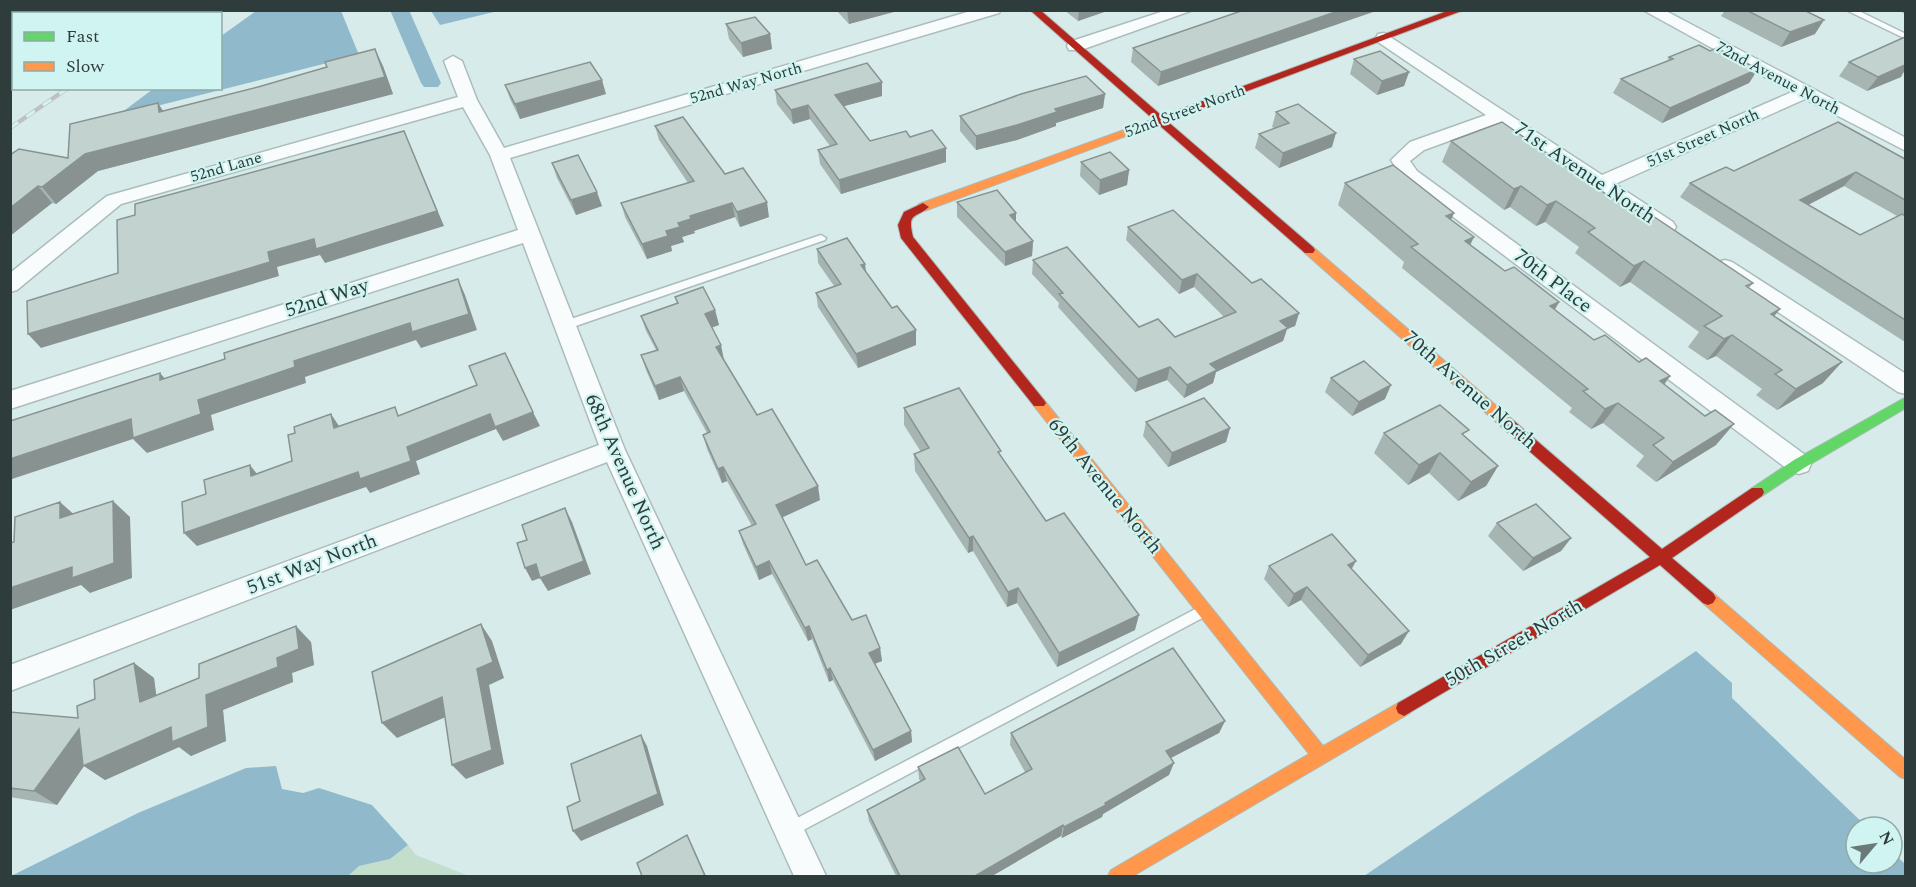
<svg xmlns="http://www.w3.org/2000/svg" width="1916" height="887" font-family="Spectral,serif">
<rect width="100%" height="100%" fill="#d7ecea"/>
<polygon fill="#c3decc" points="408,845 416,855 469,876 348,876 359,866 390,859"/>
<g fill="#90bacc">
<polygon points="256,11 341,11 359,55 117,116 153,89 220,88 221,36"/>
<polygon points="431,11 498,11 440,25"/>
<polygon points="1696,651 1732,683 1732,698 1867,827 1856,827 1856,863 1892,863 1892,851 1905,864 1905,876 1364,876"/>
<polygon points="276,766 282,789 303,793 319,788 372,805 408,845 390,859 359,866 348,876 11,876 138,813 246,768"/>
</g>
<g fill="none" stroke-linecap="round" stroke-linejoin="round">
<polygon fill="#90bacc" fill-rule="evenodd" points="390,10 409,10 441,83 438,87 424,87 421,83"/>
<g stroke="#acbcbb" stroke-width="3">
<g id="lane">
<polygon points="1846,10 1857,10 1906,34 1906,39"/>
<polygon points="1901,10 1906,10 1906,13"/>
<polygon points="821,235 826,238 825,240 567,329 563,330 558,326 559,323"/>
<polygon points="1203,605 1208,607 1210,611 1208,615 794,835 789,838 784,835 781,830 784,825"/>
</g>
</g>
<g stroke="#acbcbb" stroke-width="3">
<g id="street">
<polygon points="974,10 1001,10 999,13 510,158 625,450 826,876 794,876 607,462 10,691 10,665 599,445 523,243 10,409 10,391 518,230 490,155 463,107 121,204 17,290 10,292 10,273 107,196 458,97 444,61 453,56 462,61 477,100 504,148"/>
<polygon points="1167,10 1193,10 1081,50 1069,50 1067,46 1069,42"/>
<polygon points="1643,10 1664,10 1906,138 1906,151 1805,99 1615,184 1673,222 1676,227 1673,232 1659,232 1498,123 1424,150 1410,161 1417,171 1808,457 1811,464 1808,471 1799,474 1790,471 1403,179 1391,160 1410,142 1486,115 1378,42 1376,38 1378,34 1384,33 1602,175 1792,92"/>
<polygon points="1725,260 1732,262 1906,374 1906,394 1898,392 1718,272 1715,267 1718,262"/>
</g>
</g>
<g stroke="#acbcbb" stroke-width="2">
<polygon id="fast" points="1906,397 1906,408 1804,468 1762,496 1752,496 1750,492 1752,488 1794,460"/>
</g>
<g stroke="#acbcbb" stroke-width="2">
<g id="slow">
<polygon points="1157,118 1161,119 1161,123 927,210 923,211 917,207 919,204"/>
<polygon points="1309,246 1313,247 1514,421 1516,425 1514,429 1504,429 1305,253 1303,250 1305,247"/>
<polygon points="1039,398 1044,400 1323,746 1398,703 1404,700 1410,703 1412,708 1410,713 1133,876 1108,876 1111,870 1309,754 1034,406 1032,403 1034,400"/>
<polygon points="1708,591 1713,593 1906,760 1906,779 1900,777 1703,603 1700,598 1703,593"/>
</g>
</g>
<g stroke="#acbcbb" stroke-width="2">
<g id="jam">
<polygon points="1030,10 1040,10 1162,116 1450,10 1464,10 1167,121 1313,247 1315,250 1313,253 1305,253 1158,124 1153,123 1153,119"/>
<path d="M 923,203 L 929,207 C 915,219 907,212 913,237 L 1044,400 L 1046,403 L 1044,406 L 1034,406 L 901,238 L 898,225 L 904,212 Z"/>
<polygon points="1509,420 1514,421 1662,549 1752,488 1762,488 1764,492 1762,496 1672,558 1713,593 1716,598 1713,603 1708,605 1703,603 1660,565 1404,716 1398,713 1396,708 1398,703 1650,557 1504,429 1502,425 1504,421"/>
</g>
</g>
<use href="#lane" fill="#f9fcfc" fill-rule="evenodd"/>
<use href="#street" fill="#f9fcfc" fill-rule="evenodd"/>
<use href="#fast" fill="#63d668" fill-rule="evenodd"/>
<use href="#slow" fill="#ff974d" fill-rule="evenodd"/>
<use href="#jam" fill="#b3261e" fill-rule="evenodd"/>
<g stroke="#bdc2c1" stroke-width="4.5">
<g id="rail">
<polyline points="176,14 180,10"/>
<polyline points="10,128 68,88"/>
</g>
</g>
<use href="#rail" stroke="#cff4f1" stroke-width="3" stroke-dasharray="10" stroke-linecap="butt"/>
</g>
<g fill="#a7b5b2" fill-rule="evenodd">
<polygon points="836,10 901,10 849,24"/>
<polygon points="1064,10 1110,10 1078,21"/>
<polygon points="1244,10 1158,86 1131,62 1133,48"/>
<polygon points="1722,10 1804,10 1815,34 1781,47 1721,16 1724,12"/>
<polygon points="726,24 770,34 772,49 743,57 729,39"/>
<polygon points="1710,51 1758,69 1749,83 1662,123 1613,93 1621,79 1667,61 1669,57"/>
<polygon points="1354,59 1409,72 1404,86 1377,95 1350,74"/>
<polygon points="1849,62 1901,77 1867,91 1839,76"/>
<polygon points="383,66 393,94 98,171 56,204 52,203 10,236 10,155 68,158 163,111"/>
<polygon points="505,85 606,94 520,119 510,99"/>
<polygon points="775,90 882,96 844,106 870,141 910,137 946,148 946,162 841,194 820,164 818,150 830,146 810,119 793,124 777,104"/>
<polygon points="1105,94 1103,108 1056,123 1056,126 1017,140 976,150 960,131 960,116"/>
<polygon points="1276,112 1332,147 1279,168 1255,148 1259,134 1274,128 1272,127"/>
<polygon points="655,126 725,174 769,217 740,227 735,217 694,231 695,233 682,237 684,242 671,246 672,251 647,259 625,217 621,203 688,183 659,140"/>
<polygon points="1451,141 1632,212 1753,283 1749,288 1780,309 1774,316 1823,383 1777,410 1756,395 1762,389 1716,356 1707,360 1688,347 1699,332 1630,282 1620,287 1575,253 1579,247 1545,222 1536,226 1510,207 1504,210 1442,162"/>
<path d="M 1905,159 L 1905,342 L 1680,197 L 1690,183 L 1734,171 ZM 1844,186 L 1897,216 L 1860,235 L 1808,205 Z"/>
<polygon points="1081,162 1129,170 1127,185 1099,195 1080,176"/>
<polygon points="552,163 602,206 576,215 557,178"/>
<polygon points="1345,183 1451,220 1470,245 1505,271 1559,302 1555,310 1594,340 1670,376 1664,385 1716,445 1656,482 1636,466 1644,456 1603,423 1591,429 1569,412 1572,408 1402,268 1404,262 1338,205"/>
<polygon points="957,202 1016,213 1016,222 1033,241 1032,256 1005,266 957,217"/>
<polygon points="1128,227 1252,283 1299,313 1295,326 1287,329 1283,341 1216,372 1213,383 1184,398 1167,380 1135,392 1058,307 1059,303 1032,274 1033,260 1139,327 1175,337 1224,317 1194,287 1179,294 1126,240"/>
<polygon points="817,249 865,264 866,272 892,308 916,330 916,345 858,368 818,307 816,293 834,286 818,263"/>
<polygon points="675,297 715,310 719,325 712,327 724,360 757,415 820,500 782,517 806,565 852,620 880,648 882,661 875,664 911,731 912,742 875,761 833,680 829,682 812,639 808,641 772,574 759,580 743,544 739,531 752,526 727,481 722,483 707,449 703,435 707,433 684,391 659,400 646,370 641,355 656,350 646,331 641,316 677,304"/>
<polygon points="1331,378 1385,399 1352,416 1325,392"/>
<polygon points="904,408 1001,457 1046,521 1135,630 1057,667 1017,603 1007,607 973,551 968,553 915,471 914,454 921,452 904,425"/>
<polygon points="1146,422 1230,428 1226,442 1168,467 1143,436"/>
<polygon points="1384,433 1465,436 1498,466 1486,486 1458,501 1429,473 1408,485 1374,453"/>
<polygon points="1497,523 1571,538 1561,551 1523,571 1488,536"/>
<polygon points="1269,566 1352,570 1401,644 1360,667 1301,600 1288,607 1264,579"/>
<polygon points="311,642 314,665 292,673 293,682 223,710 226,741 191,756 179,747 105,780 84,766 57,805 10,797 10,712 78,718 95,699 134,663 154,678 156,695"/>
<polygon points="1225,721 1219,733 1171,758 1169,775 1103,814 1102,817 1062,838 1061,836 992,876 896,876 869,821 867,810 921,782 919,779 918,767 985,794 1025,772 1010,745 1011,733"/>
</g>
<g fill="#889391">
<polygon points="847,10 901,10 849,24"/>
<polygon points="1079,10 1110,10 1078,21"/>
<polygon points="1341,10 1379,10 1158,86 1161,72"/>
<polygon points="1824,20 1815,34 1781,47 1790,32"/>
<polygon points="770,34 772,49 743,57 741,43"/>
<polygon points="375,49 383,66 393,94 98,171 56,204 42,187 85,154"/>
<polygon points="1905,60 1905,70 1901,77 1867,91 1878,77"/>
<polygon points="1758,69 1749,83 1662,123 1670,108"/>
<polygon points="1409,72 1404,86 1377,95 1382,81"/>
<polygon points="602,80 606,94 520,119 515,104"/>
<polygon points="882,82 882,96 837,108 835,95"/>
<polygon points="1105,94 1103,108 1056,123 1056,126 1017,140 976,150 976,136 1055,109"/>
<polygon points="158,103 169,120 159,112"/>
<polygon points="808,105 810,119 793,124 791,110"/>
<polygon points="404,131 444,226 325,263 320,255 277,267 279,276 41,348 28,334 268,252"/>
<polygon points="1336,133 1332,147 1279,168 1283,153"/>
<polygon points="946,148 946,162 841,194 839,180"/>
<polygon points="1129,170 1127,185 1099,195 1100,180"/>
<polygon points="1856,172 1844,186 1789,215 1800,200"/>
<polygon points="38,186 52,203 10,236 10,208"/>
<polygon points="1521,186 1510,207 1504,210 1514,189"/>
<polygon points="597,192 602,206 576,215 571,200"/>
<polygon points="1556,201 1545,222 1536,226 1547,205"/>
<polygon points="767,202 769,217 740,227 737,212"/>
<polygon points="732,203 735,217 694,231 695,233 682,237 684,242 671,246 672,251 647,259 642,244 666,231 678,223 690,216"/>
<polygon points="1016,213 1016,228 1010,215"/>
<polygon points="1454,213 1445,234 1446,216"/>
<polygon points="1474,237 1464,258 1465,241"/>
<polygon points="1033,241 1032,256 1005,266 1005,252"/>
<polygon points="1644,261 1630,282 1620,287 1634,266"/>
<polygon points="865,264 866,278 861,265"/>
<polygon points="1197,274 1194,287 1179,294 1182,280"/>
<polygon points="458,279 465,295 477,330 421,348 416,340 305,377 306,383 211,415 214,430 147,453 133,439 12,479 12,482 10,482 10,459 131,419 198,400 294,361"/>
<polygon points="1559,302 1547,323 1550,306"/>
<polygon points="1780,309 1763,330 1771,314"/>
<polygon points="715,310 719,325 708,329 705,314"/>
<polygon points="1299,313 1295,326 1287,329 1283,341 1216,372 1213,383 1184,398 1187,385 1210,364 1280,321"/>
<polygon points="916,330 916,345 858,368 856,354"/>
<polygon points="1732,335 1716,356 1707,360 1724,339"/>
<polygon points="721,345 724,360 716,347"/>
<polygon points="1842,362 1823,383 1777,410 1796,389"/>
<polygon points="1170,367 1167,380 1135,392 1138,379"/>
<polygon points="160,373 173,388 160,380"/>
<polygon points="1670,376 1655,397 1660,381"/>
<polygon points="680,377 684,391 659,400 655,386"/>
<polygon points="1391,385 1385,399 1352,416 1359,402"/>
<polygon points="1618,403 1603,423 1591,429 1605,409"/>
<polygon points="533,412 540,426 503,441 496,429 416,461 420,474 370,493 366,487 197,546 184,533 407,447 490,414"/>
<polygon points="331,414 341,429 334,428"/>
<polygon points="1734,424 1716,445 1656,482 1673,462"/>
<polygon points="1230,428 1226,442 1168,467 1172,453"/>
<polygon points="1440,453 1429,473 1408,485 1419,465"/>
<polygon points="250,465 261,479 251,476"/>
<polygon points="1498,466 1486,486 1458,501 1471,482"/>
<polygon points="723,467 727,481 722,483 718,469"/>
<polygon points="818,486 820,500 779,519 776,505"/>
<polygon points="113,501 130,517 132,578 90,593 81,585 10,610 10,588 72,567"/>
<polygon points="60,502 78,518 60,518"/>
<polygon points="565,508 572,522 591,574 548,591 540,578 532,581 525,568"/>
<polygon points="973,536 973,551 968,553 969,538"/>
<polygon points="1571,538 1561,551 1523,571 1533,558"/>
<polygon points="769,561 772,574 759,580 756,567"/>
<polygon points="1356,561 1349,574 1348,565"/>
<polygon points="1307,587 1301,600 1288,607 1294,594"/>
<polygon points="1018,588 1017,603 1007,607 1008,592"/>
<polygon points="1139,615 1135,630 1057,667 1059,653"/>
<polygon points="481,624 492,641 504,678 489,685 504,764 466,779 452,765"/>
<polygon points="296,626 311,642 314,665 292,673 293,682 223,710 226,741 191,756 179,747 105,780 84,766 57,805 34,791 79,729 206,695"/>
<polygon points="809,626 812,639 808,641 805,628"/>
<polygon points="1409,631 1401,644 1360,667 1368,655"/>
<polygon points="880,648 882,661 871,665 869,653"/>
<polygon points="134,663 154,678 159,716 140,702"/>
<polygon points="830,668 833,680 829,682 827,670"/>
<polygon points="442,697 455,713 397,738 382,723"/>
<polygon points="1225,721 1219,733 1161,763 1166,751"/>
<polygon points="911,731 912,742 875,761 873,750"/>
<polygon points="641,735 647,746 664,805 581,841 573,831"/>
<polygon points="1174,763 1169,775 1103,814 1102,817 1062,838 1064,827"/>
<polygon points="1063,825 1061,836 992,876 975,876"/>
<polygon points="687,835 692,845 706,876 705,876"/>
</g>
<g fill="#c2d2cf" stroke="#889391" stroke-width="1.5">
<polygon points="1244,10 1341,10 1161,72 1133,48"/>
<polygon points="1746,10 1804,10 1824,20 1790,32"/>
<polygon points="755,17 770,34 741,43 726,24"/>
<polygon points="1905,37 1905,65 1878,77 1849,62"/>
<polygon points="1699,45 1710,51 1717,48 1758,69 1670,108 1621,79 1673,59 1669,57"/>
<polygon points="375,49 385,77 85,154 42,187 38,186 10,208 10,155 19,149 68,158 70,124 158,103 159,112 258,87 327,67 325,62"/>
<polygon points="1380,51 1409,72 1382,81 1354,59"/>
<polygon points="590,62 602,80 515,104 505,85"/>
<polygon points="867,63 882,82 835,95 870,141 906,131 910,137 932,130 946,148 839,180 818,150 837,144 808,105 791,110 775,90"/>
<polygon points="1086,76 1105,94 1055,109 1057,112 1017,125 976,136 960,116 1021,94"/>
<polygon points="1298,104 1336,133 1283,153 1259,134 1289,123 1276,112"/>
<polygon points="683,117 725,174 743,168 767,202 737,212 732,203 690,216 691,219 678,223 680,227 666,231 668,236 642,244 621,203 694,181 655,126"/>
<polygon points="1502,122 1632,212 1641,208 1753,283 1746,286 1780,309 1771,314 1842,362 1796,389 1775,374 1782,370 1732,335 1724,339 1704,326 1722,316 1644,261 1634,266 1588,232 1595,228 1556,201 1547,205 1521,186 1514,189 1451,141"/>
<polygon points="1838,122 1905,159 1905,200 1856,172 1800,200 1860,235 1902,214 1905,216 1905,320 1690,183 1726,167 1734,171"/>
<polygon points="404,131 437,211 316,249 314,239 268,252 270,262 28,334 27,301 118,273 117,220 135,215 135,204"/>
<polygon points="1110,152 1129,170 1100,180 1081,162"/>
<polygon points="578,155 597,192 571,200 552,163"/>
<polygon points="1393,165 1454,213 1446,216 1474,237 1465,241 1505,271 1514,267 1559,302 1550,306 1594,340 1605,335 1639,362 1646,358 1670,376 1660,381 1705,416 1715,410 1734,424 1673,462 1653,445 1664,438 1618,403 1605,409 1583,391 1588,389 1411,247 1418,244 1345,183"/>
<polygon points="997,190 1016,213 1010,215 1033,241 1005,252 957,202"/>
<polygon points="1173,210 1252,283 1261,279 1299,313 1280,321 1288,328 1210,364 1217,370 1187,385 1170,367 1138,379 1059,294 1063,293 1033,260 1067,247 1139,327 1158,319 1175,337 1236,312 1197,274 1182,280 1128,227"/>
<polygon points="847,238 865,264 861,265 892,308 897,306 916,330 856,354 816,293 841,284 817,249"/>
<polygon points="458,279 469,314 412,332 410,323 294,361 295,367 198,400 201,414 133,438 131,419 10,459 10,421 160,373 160,380 225,359 224,353"/>
<polygon points="703,287 715,310 705,314 721,345 716,347 757,415 772,409 818,486 776,505 806,565 817,560 852,620 866,615 880,648 869,653 911,731 873,750 830,668 827,670 809,626 805,628 769,561 756,567 739,531 756,524 723,467 718,469 703,435 710,432 680,377 655,386 641,355 658,350 641,316 678,303 675,297"/>
<polygon points="505,353 533,412 495,427 490,414 407,447 411,461 360,479 358,472 184,533 182,502 206,494 204,480 250,465 251,476 292,461 288,435 295,433 294,427 331,414 334,428 395,407 398,416 477,385 469,366"/>
<polygon points="1364,361 1391,385 1359,402 1331,378"/>
<polygon points="959,388 1001,451 998,452 1046,521 1064,513 1139,615 1059,653 1018,588 1008,592 973,536 969,538 914,454 929,448 904,408"/>
<polygon points="1204,398 1230,428 1172,453 1146,422"/>
<polygon points="1440,405 1469,430 1462,434 1498,466 1471,482 1440,453 1419,465 1384,433"/>
<polygon points="113,501 114,563 72,578 72,567 10,588 10,543 14,542 15,517 60,502 60,518"/>
<polygon points="1536,504 1571,538 1533,558 1497,523"/>
<polygon points="565,508 584,561 540,578 536,564 525,568 517,543 527,540 522,525"/>
<polygon points="1332,534 1356,561 1348,565 1409,631 1368,655 1307,587 1294,594 1269,566"/>
<polygon points="481,624 493,662 477,669 492,750 452,765 442,697 382,723 372,672"/>
<polygon points="296,626 299,649 277,658 278,667 206,695 208,727 172,742 171,727 83,766 79,729 34,791 10,788 10,712 78,718 77,706 95,699 94,680 134,663 140,702 199,678 199,664"/>
<polygon points="1173,648 1225,721 1166,751 1174,763 1105,803 1106,805 1064,827 1063,825 975,876 900,876 867,810 925,779 918,767 958,747 985,794 1032,769 1011,733"/>
<polygon points="641,735 658,794 573,831 567,807 580,801 571,764"/>
<polygon points="687,835 705,876 642,876 637,863"/>
</g>
<g text-anchor="middle" dominant-baseline="central" stroke-width="4.5" stroke-linejoin="round" paint-order="stroke">
<g font-size="16" fill="#2e3c3b" stroke="#cff4f1">
<text transform="translate(1778 78) rotate(28)">72nd Avenue North</text>
<text transform="translate(746 83) rotate(-16)">52nd Way North</text>
<text transform="translate(1185 111) rotate(-20)">52nd Street North</text>
<text transform="translate(1703 138) rotate(-24)">51st Street North</text>
<text transform="translate(226 167) rotate(-16)">52nd Lane</text>
</g>
<g font-size="20" fill="#2e3c3b" stroke="#cff4f1">
<text transform="translate(1585 173) rotate(34)">71st Avenue North</text>
<text transform="translate(1553 281) rotate(37)">70th Place</text>
<text transform="translate(327 298) rotate(-18)">52nd Way</text>
<text transform="translate(1470 390) rotate(41)">70th Avenue North</text>
<text transform="translate(625 472) rotate(66)">68th Avenue North</text>
<text transform="translate(1105 486) rotate(51)">69th Avenue North</text>
<text transform="translate(312 564) rotate(-21)">51st Way North</text>
<text transform="translate(1514 643) rotate(-30)">50th Street North</text>
</g>
</g>
<rect width="1916" height="887" fill="none" stroke="#2e3c3b" stroke-width="24"/>
<rect x="12" y="12" width="210" height="78" fill="#cff4f1" stroke="#8faaa8" stroke-width="1.5"/>
<rect x="24" y="32" width="30" height="9" fill="#63d668" stroke="#8faaa8" stroke-width="1.5"/>
<text x="66" y="42" font-size="18" fill="#2e3c3b">Fast</text>
<rect x="24" y="62" width="30" height="9" fill="#ff974d" stroke="#8faaa8" stroke-width="1.5"/>
<text x="66" y="72" font-size="18" fill="#2e3c3b">Slow</text>
<g transform="translate(1874 845) rotate(61)"><circle r="28" fill="#cff4f1" stroke="#8faaa8" stroke-width="1.5"/>
<path d="M0-4.5L10 22L0 15L-10 22Z" fill="#697a78"/>
<text y="-9" font-size="16" font-weight="bold" text-anchor="middle" fill="#2e3c3b">N</text>
</g>
</svg>
